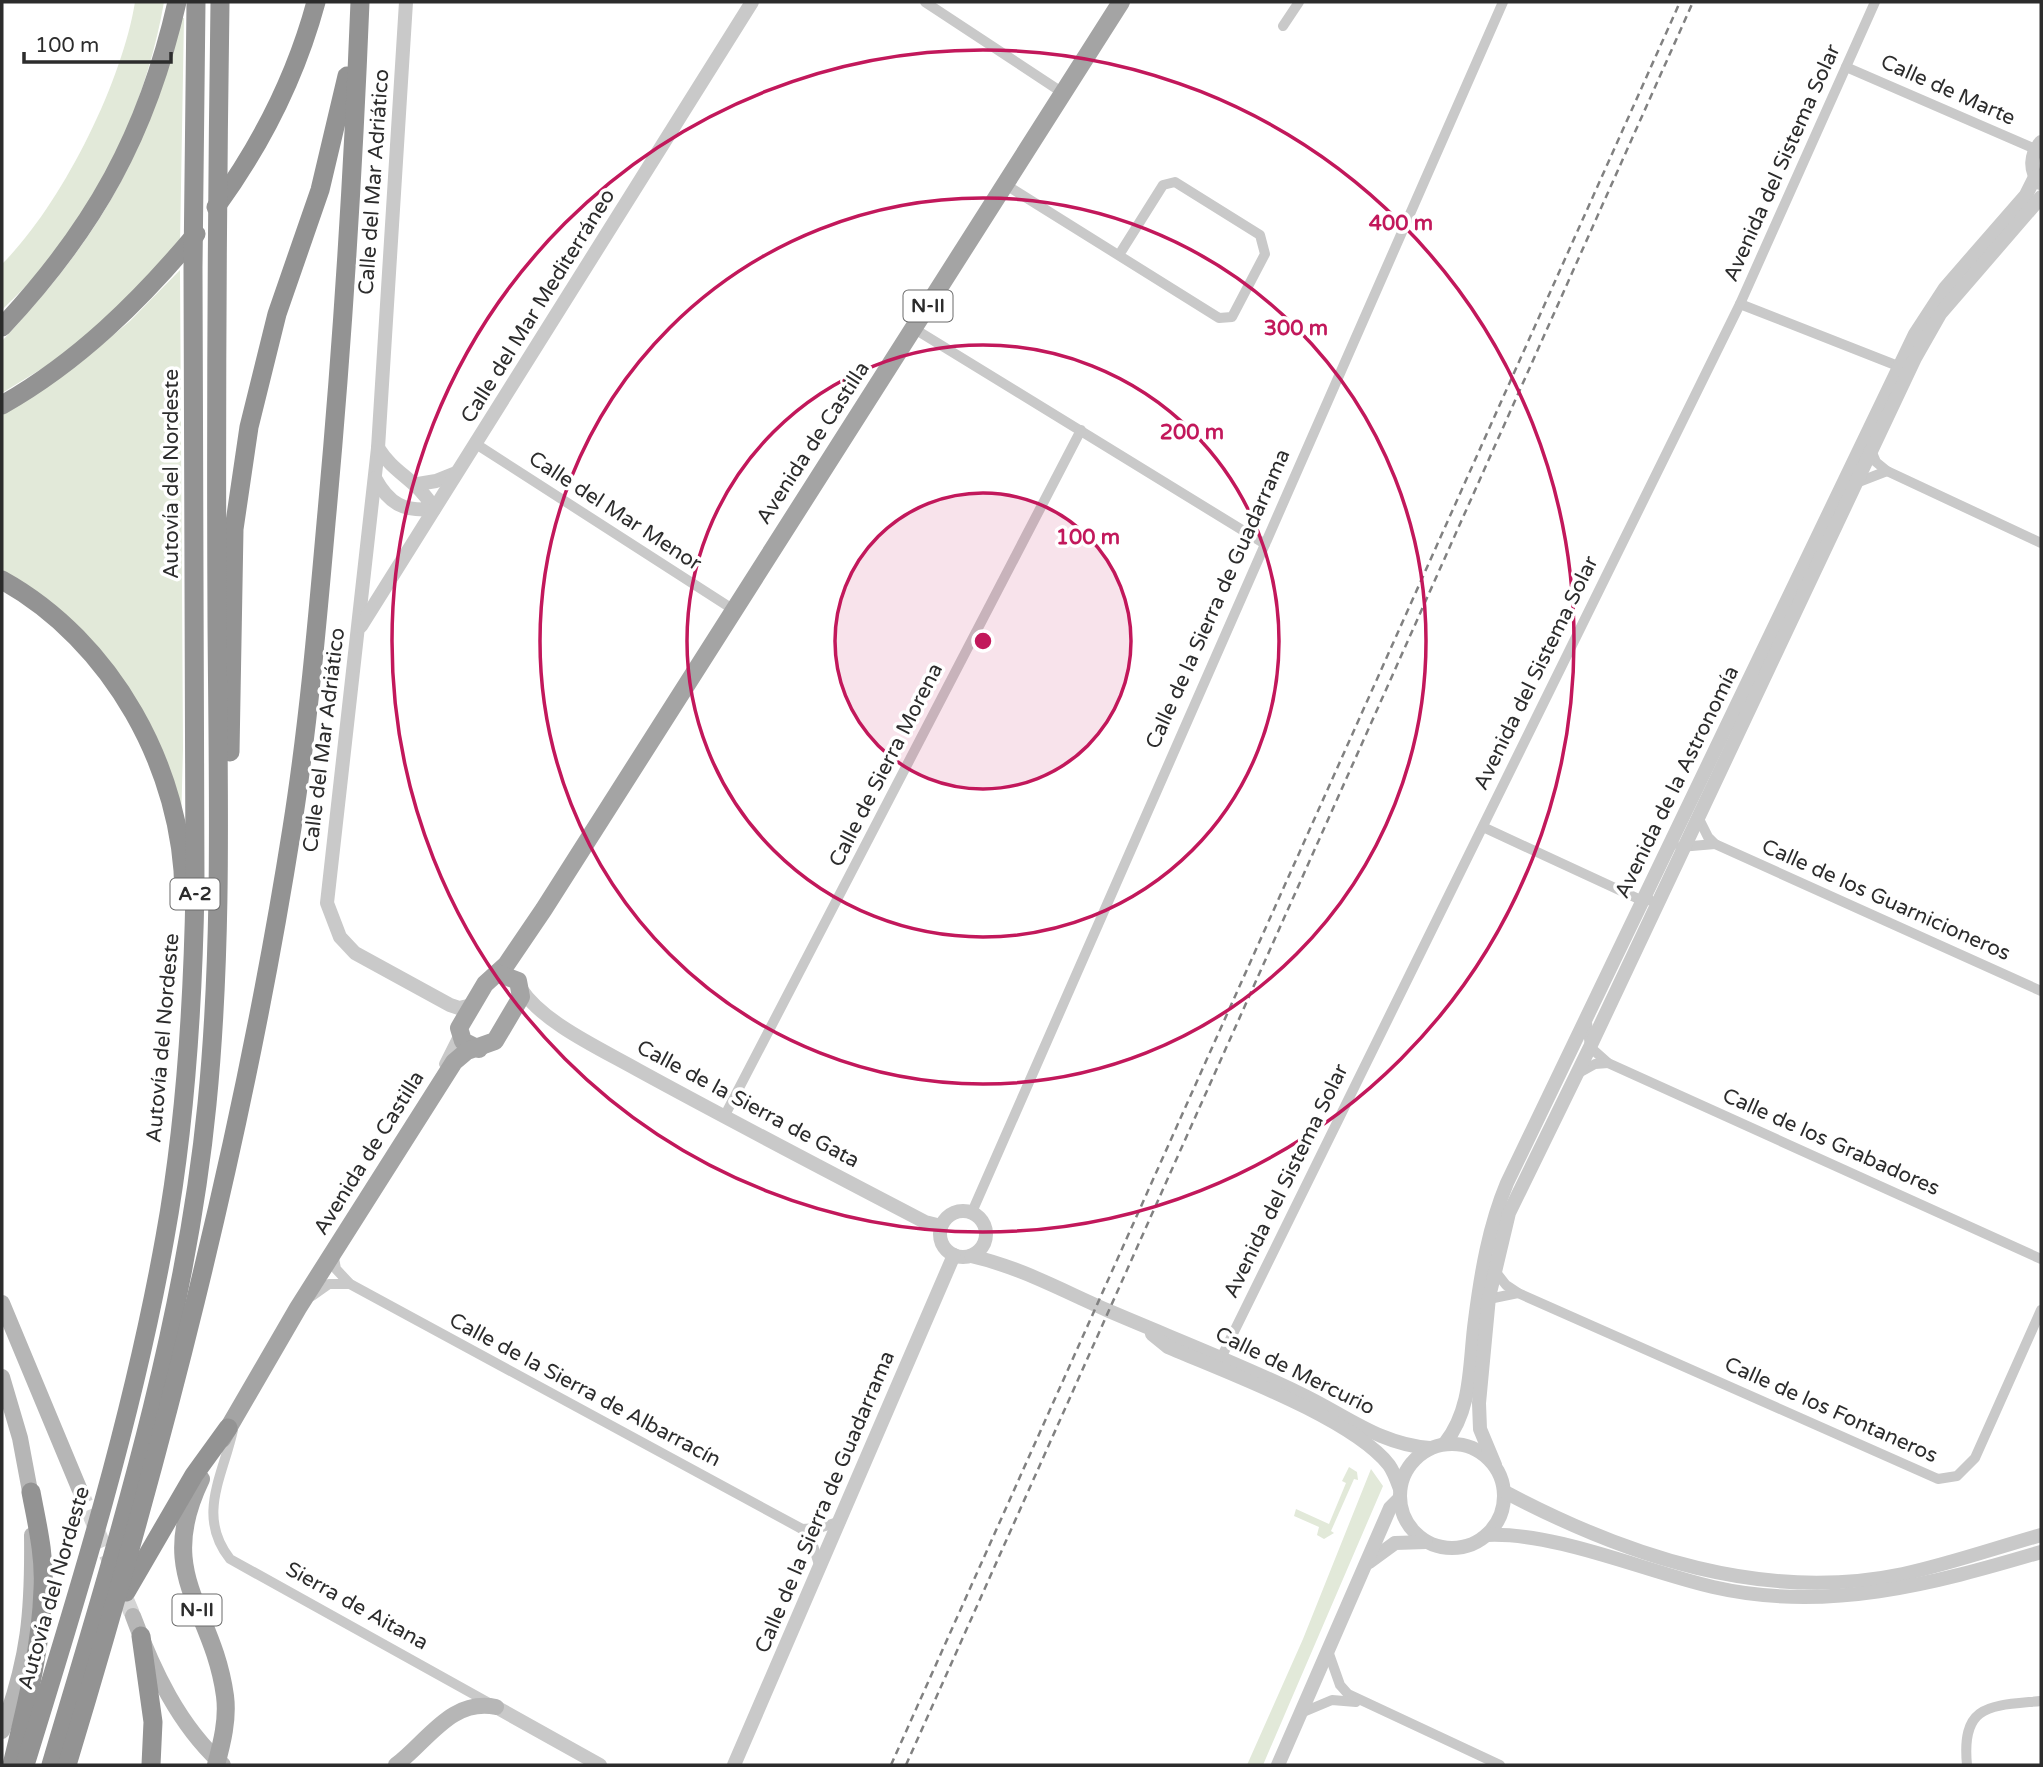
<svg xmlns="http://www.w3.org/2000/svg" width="2043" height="1767" font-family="'Varela Round',sans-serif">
<rect width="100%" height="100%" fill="#fff"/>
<g fill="#e2e9d9">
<path d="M 135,2 L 164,2 C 148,94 107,192 46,264 C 33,280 17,295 2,310 L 2,264 C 61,206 122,83 135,2 Z"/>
<path d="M 182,18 L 184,18 L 180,243 L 106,321 L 51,363 L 2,393 L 2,341 C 60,279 110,215 143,135 C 159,98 169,57 182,18 Z"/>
<polygon points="180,270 183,749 181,825 151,731 46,599 2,570 2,415 80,363 130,321"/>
<polygon points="1349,1467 1357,1472 1358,1480 1354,1479 1331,1531 1334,1533 1324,1539 1317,1535 1319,1527 1294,1516 1296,1509 1329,1524 1346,1483 1342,1481"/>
<polygon points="1371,1469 1383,1486 1263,1765 1247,1765 1303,1639"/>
</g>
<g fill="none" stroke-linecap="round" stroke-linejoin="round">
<polyline stroke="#d5d5d5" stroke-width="16" stroke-dasharray="16 8" stroke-linecap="butt" points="79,1488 133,1616"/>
<g stroke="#c9c9c9" stroke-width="10">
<polyline points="925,2 1063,93"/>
<polyline points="1283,26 1299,2"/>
<polyline points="1846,67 2035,149"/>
<polyline points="1006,185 1219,318 1232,317 1265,254 1260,235 1175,182 1163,185 1119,255"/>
<polyline points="1740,304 1903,368"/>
<polyline points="913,328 1265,544"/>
<polyline points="476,444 734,610"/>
<polyline points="1870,448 1876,462 1887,471 2041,543"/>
<polyline points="1856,483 1887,471"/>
<polyline points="1698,817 1708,837 1715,844 2041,991"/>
<polyline points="1483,827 1643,901 1650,900"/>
<polyline points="1680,847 1715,844"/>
<polyline points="1587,1022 1590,1047 1608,1063 2041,1259"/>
<polyline points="444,1064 460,1032"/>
<polyline points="1577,1074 1595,1064 1608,1063"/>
<polyline points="724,1117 1081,430"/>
<polyline points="972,1212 1503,2"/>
<polyline points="333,1252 336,1269 350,1284 802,1529 811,1539 820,1568"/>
<polyline points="1495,1271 1506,1285 1518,1293 1938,1479 1957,1476 1975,1458 2041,1310"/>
<polyline points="312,1296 329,1284 350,1284"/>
<polyline points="1484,1300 1518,1293"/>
<polyline points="1222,1356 1740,304 1875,2"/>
<path d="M 233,1430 C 223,1476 196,1516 230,1559 L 491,1704"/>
<polyline points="802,1529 819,1528 841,1521"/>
<polyline points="1328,1651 1340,1685 1348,1694 1500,1765"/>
<polyline points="1301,1713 1332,1700 1356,1702"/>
<path d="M 1967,1765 C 1961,1703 1990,1706 2041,1701"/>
</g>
<g stroke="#c9c9c9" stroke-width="14">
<polyline points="406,2 378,448 327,903 340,937 355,953 450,1005 459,1008 472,1005"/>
<path d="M 2040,183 C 2029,170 2030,155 2041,142"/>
<path d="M 375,478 C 389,504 404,512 434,509 C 419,481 394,474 378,448"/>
<polyline points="418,484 436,481 456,473"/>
<polyline points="361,626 752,2"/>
<path d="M 521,989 C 543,1023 603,1050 638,1070 C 733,1122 829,1172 925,1222 L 941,1226"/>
<circle cx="963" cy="1234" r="23"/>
<path d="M 971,1256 C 1020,1267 1063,1291 1109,1311 C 1172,1338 1237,1363 1299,1393 C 1344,1414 1380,1445 1430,1448"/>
<path d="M 1152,1334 L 1168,1347 C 1226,1372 1352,1418 1389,1465 C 1394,1472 1397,1481 1400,1489"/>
<path d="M 1445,1443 C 1473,1408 1469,1362 1475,1320 C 1481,1273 1489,1226 1507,1183 L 1915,334 L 1945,288 L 2026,195 L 2035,177"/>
<circle cx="1452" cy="1496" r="52"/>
<polyline points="1495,1465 1480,1429 1479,1403 1489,1297 1509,1213 1590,1047 1915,358 1940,314 2041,197"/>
<path d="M 1505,1492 C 1626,1556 1764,1603 1903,1574 C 1949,1564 1995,1548 2041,1535"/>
<path d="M 1487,1535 C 1556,1532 1644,1571 1713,1587 C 1826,1613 1933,1584 2041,1552"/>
<polyline points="1369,1562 1395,1543 1426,1542"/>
<polyline points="496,1707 600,1765"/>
<polyline points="734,1765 954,1255"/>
<polyline points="1278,1765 1390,1508 1399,1499"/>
</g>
<g stroke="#b6b6b6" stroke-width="16">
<polyline points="2,1303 79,1488"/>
<polyline points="2,1377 20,1438 32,1502"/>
<path d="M 133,1616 C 153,1670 179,1726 223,1765"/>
<path d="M 2,1731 C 29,1658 33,1612 32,1535"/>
<path d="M 396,1765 C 428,1741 451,1698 496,1707"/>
</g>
<g stroke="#a4a4a4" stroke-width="18">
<polyline points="479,1049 463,1041 459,1028 485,984 506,965 544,909 1121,2"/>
<polyline points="222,1439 298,1308 454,1062 467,1051 495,1041 521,997 518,981 497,973"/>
<path d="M 201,1479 C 154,1576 213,1607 225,1696 C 228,1719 222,1743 216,1765"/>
</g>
<g stroke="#939393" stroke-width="19">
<path d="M 216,207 C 261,145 296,76 316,2"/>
<path d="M 2,327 C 94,229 147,134 177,2"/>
<path d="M 2,405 C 78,362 140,301 196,234"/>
<path d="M 2,580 C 112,641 183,769 184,894"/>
<polyline points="230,752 234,529 249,427 277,314 320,190 347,76"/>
<polyline points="126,1592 194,1475 228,1428"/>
<polyline points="141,1636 153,1722 151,1765"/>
<path d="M 12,1765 C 26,1707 41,1649 43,1589 C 45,1556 37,1524 31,1492"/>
<path d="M 25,1765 C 79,1591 133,1416 165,1237 C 186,1122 193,1005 195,888 L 193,268 L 196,2"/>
<path d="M 51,1765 C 115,1549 185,1329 207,1104 C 223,943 218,781 217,620 C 216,414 217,208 220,2"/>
<path d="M 67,1765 C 160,1458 242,1145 292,828 C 308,727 317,625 326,523 C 342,350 353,176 360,2"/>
</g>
<g stroke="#818181" stroke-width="2.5" stroke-dasharray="7 5" stroke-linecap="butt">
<polyline points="891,1765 1680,2"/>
<polyline points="906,1765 1693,2"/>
</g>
</g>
<circle cx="983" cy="641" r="148" fill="#c2185b" fill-opacity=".12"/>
<g fill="none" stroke="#c2185b" stroke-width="3.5">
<circle cx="983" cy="641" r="148"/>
<circle cx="983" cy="641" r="296"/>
<circle cx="983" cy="641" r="443"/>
<circle cx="983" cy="641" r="591"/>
</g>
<g text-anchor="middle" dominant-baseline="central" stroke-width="7" stroke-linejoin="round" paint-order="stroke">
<g fill="#fff" stroke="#6b6b6b" stroke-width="2">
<rect x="903.5" y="290.5" width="49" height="31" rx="5"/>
<rect x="170.5" y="878.5" width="49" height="31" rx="5"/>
<rect x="172.5" y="1594.5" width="49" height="31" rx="5"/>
</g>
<g font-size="19" font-weight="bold" fill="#2c2c2c">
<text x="928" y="306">N-II</text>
<text x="195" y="894">A-2</text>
<text x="197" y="1610">N-II</text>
</g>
<g font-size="21" fill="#2c2c2c" stroke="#fff">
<text transform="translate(1948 90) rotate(24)">Calle de Marte</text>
<text transform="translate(1782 163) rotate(-66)">Avenida del Sistema Solar</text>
<text transform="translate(374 182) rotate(-86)">Calle del Mar Adriático</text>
<text transform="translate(538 306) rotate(-58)">Calle del Mar Mediterráneo</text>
<text transform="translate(813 443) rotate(-57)">Avenida de Castilla</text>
<text transform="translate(171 474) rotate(-90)">Autovía del Nordeste</text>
<text transform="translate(615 511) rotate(33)">Calle del Mar Menor</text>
<text transform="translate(1218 599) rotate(-66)">Calle de la Sierra de Guadarrama</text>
<text transform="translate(1536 673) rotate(-64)">Avenida del Sistema Solar</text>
<text transform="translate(324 740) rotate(-83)">Calle del Mar Adriático</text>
<text transform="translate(886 765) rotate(-63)">Calle de Sierra Morena</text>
<text transform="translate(1677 782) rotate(-64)">Avenida de la Astronomía</text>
<text transform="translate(1886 900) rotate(24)">Calle de los Guarnicioneros</text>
<text transform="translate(163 1038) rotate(-85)">Autovía del Nordeste</text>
<text transform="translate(748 1104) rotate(28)">Calle de la Sierra de Gata</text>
<text transform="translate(1831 1142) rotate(24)">Calle de los Grabadores</text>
<text transform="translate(369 1153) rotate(-58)">Avenida de Castilla</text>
<text transform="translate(1286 1181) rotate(-64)">Avenida del Sistema Solar</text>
<text transform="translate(1295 1371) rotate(26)">Calle de Mercurio</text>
<text transform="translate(585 1390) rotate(28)">Calle de la Sierra de Albarracín</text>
<text transform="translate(1831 1410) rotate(24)">Calle de los Fontaneros</text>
<text transform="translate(825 1502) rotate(-67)">Calle de la Sierra de Guadarrama</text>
<text transform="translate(54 1588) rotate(-74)">Autovía del Nordeste</text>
<text transform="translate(357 1606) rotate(29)">Sierra de Aitana</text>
</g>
</g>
<circle cx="983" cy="641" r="10" fill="#c2185b" stroke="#fff" stroke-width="3.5"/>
<g font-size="21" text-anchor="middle" font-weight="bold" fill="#c2185b" stroke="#fff" stroke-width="7" stroke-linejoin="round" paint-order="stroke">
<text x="1401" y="230">400 m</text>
<text x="1296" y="335">300 m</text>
<text x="1192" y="439">200 m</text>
<text x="1088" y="544">100 m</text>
</g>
<rect width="2043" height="1767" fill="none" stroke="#2c2c2c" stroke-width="7"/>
<path d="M24 52v10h147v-10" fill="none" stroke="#2c2c2c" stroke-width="3.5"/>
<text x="35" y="52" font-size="21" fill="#2c2c2c" stroke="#ffffff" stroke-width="5" paint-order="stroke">100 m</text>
</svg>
